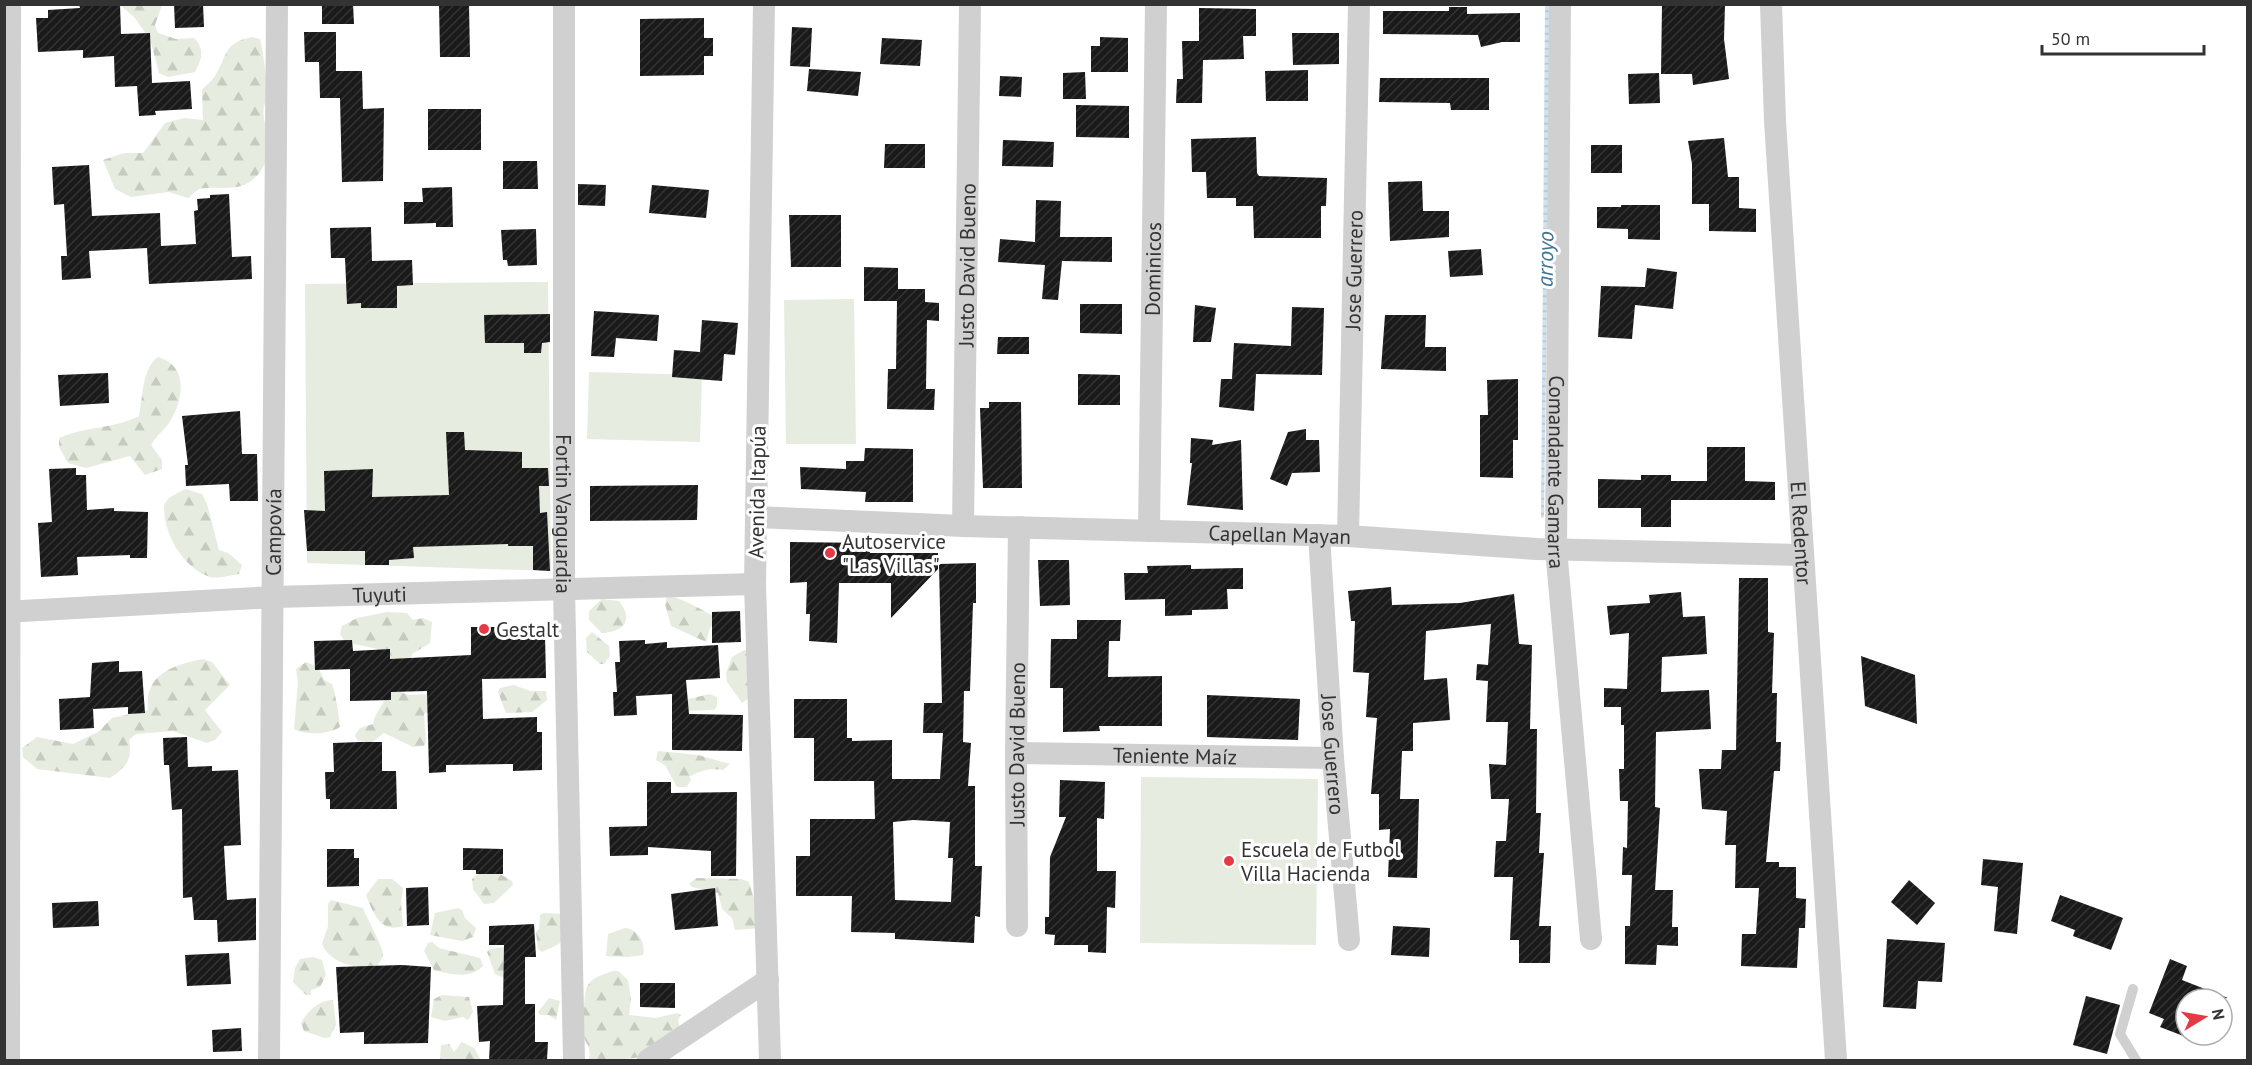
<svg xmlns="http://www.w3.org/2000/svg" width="2252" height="1065" font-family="'PT Sans',sans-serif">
<defs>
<pattern id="forest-firs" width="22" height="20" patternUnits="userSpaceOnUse" patternTransform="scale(1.5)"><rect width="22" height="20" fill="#e6ecdf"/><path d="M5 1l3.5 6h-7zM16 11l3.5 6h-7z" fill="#c6cbc0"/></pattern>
<pattern id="water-rules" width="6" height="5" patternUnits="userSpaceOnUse" patternTransform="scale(1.5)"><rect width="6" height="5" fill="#cfe2ee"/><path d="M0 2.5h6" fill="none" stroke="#b2c2cd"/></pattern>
<pattern id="building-hatch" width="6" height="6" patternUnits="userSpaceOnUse" patternTransform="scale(1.5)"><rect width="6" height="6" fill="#1a1a1a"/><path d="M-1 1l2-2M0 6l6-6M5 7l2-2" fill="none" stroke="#333"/></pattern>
</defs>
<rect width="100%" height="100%" fill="#fff"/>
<g fill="url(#forest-firs)">
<path d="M 120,5 L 162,5 L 155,25 L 158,33 L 176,39 L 194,38 C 205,49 202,59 195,72 L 168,77 L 159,73 L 150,39 L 134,17 Z"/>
<path d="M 252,37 L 260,39 C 264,54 266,80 268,97 C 258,113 267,124 269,141 C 271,159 258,182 241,186 C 227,190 213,186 199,189 L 188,198 L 169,192 L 131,197 L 115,189 L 103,160 L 124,153 L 143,153 L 165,123 L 184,118 L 203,120 L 202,90 C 206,85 212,81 215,76 C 228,55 223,43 252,37 Z"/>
<path d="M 158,357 C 190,366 183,402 169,423 C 163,432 156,435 151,445 L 162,460 L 162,469 L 145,475 L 130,456 L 86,468 L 68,463 L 59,447 L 59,438 C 86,426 114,429 139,416 C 143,397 142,368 158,357 Z"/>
<path d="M 185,489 L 202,494 L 207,504 L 219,550 L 228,553 L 242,565 L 239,574 C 231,575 218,579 210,577 C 183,568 163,533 164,505 L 169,498 Z"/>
<path d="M 667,596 C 676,595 705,611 713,616 L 715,621 L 710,628 L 706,642 L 671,626 L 665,604 Z"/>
<path d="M 602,599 L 619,601 C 634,620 624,632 602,633 L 589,620 L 589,611 Z"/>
<polygon points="387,612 407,613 413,620 423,618 432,622 430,643 412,654 411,663 380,658 378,649 345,642 340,634 342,626 357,618"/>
<polygon points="592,632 609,646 610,656 604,664 600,664 587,652 586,638"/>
<polygon points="744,650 758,650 749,698 742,703 727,682 726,673 732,657"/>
<path d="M 203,659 L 212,662 L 230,685 L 205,710 L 222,732 L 215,740 L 207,743 L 173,731 L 136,734 L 129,740 C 133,760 126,767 110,778 L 37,769 L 23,757 L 22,748 L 37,737 L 73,744 L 98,732 L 112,718 L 148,710 C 144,674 173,665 203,659 Z"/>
<path d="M 306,662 L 318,667 L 324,680 L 332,684 C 335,691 340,720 340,727 C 328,734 307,736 294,729 L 298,682 L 296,669 Z"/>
<polygon points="513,685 531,691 546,691 547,700 532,712 506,713 498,692 500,688"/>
<path d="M 396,690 L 408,695 L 430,694 L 435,708 L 424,714 L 426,742 L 424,746 L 413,747 L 384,733 L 370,744 L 357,740 L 355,735 L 360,728 L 373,724 C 375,711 384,705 388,693 Z"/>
<polygon points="709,694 717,697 717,706 714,710 686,711 677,702"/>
<path d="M 658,751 L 698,755 L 730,764 L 723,770 C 710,768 701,770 689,777 L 691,779 L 687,787 L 677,787 L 665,765 L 656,760 Z"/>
<polygon points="491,869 512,881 513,885 494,903 484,904 473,889 472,879 482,870"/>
<polygon points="696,878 741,879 749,882 753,896 765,910 761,928 735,930 732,918 722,909 718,893 692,887 689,884"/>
<path d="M 378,879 L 392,879 L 403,888 L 401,902 L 403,926 C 380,934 373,912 366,895 Z"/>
<path d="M 331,900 L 363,908 C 367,919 383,946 383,955 C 382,961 378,961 377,968 C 358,969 330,964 322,944 L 328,926 L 328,904 Z"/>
<polygon points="458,908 462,910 465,918 476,928 473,937 462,941 430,935 435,913"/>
<polygon points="544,913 562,914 565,937 559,944 542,952 538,949 536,932 539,929 540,915"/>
<path d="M 625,928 C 637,929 646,942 643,955 L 628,957 L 606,956 L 608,934 Z"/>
<path d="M 432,942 L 439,948 L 480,958 L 483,966 C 469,980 451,974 434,970 L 424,951 L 428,943 Z"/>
<polygon points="504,947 513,949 507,979 495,974 487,952 490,949"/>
<polygon points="313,957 322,960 326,975 320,987 311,990 311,995 306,995 293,982 295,968 300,959"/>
<path d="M 613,971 L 618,971 L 628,980 L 631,998 L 629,1015 L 656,1018 L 677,1013 L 681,1015 L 678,1020 L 680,1029 L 650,1056 L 618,1060 L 589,1060 C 592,1043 583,1043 582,1030 C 581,1024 584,1017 584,1011 C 585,983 586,980 613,971 Z"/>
<polygon points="442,995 469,997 473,1012 468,1020 463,1017 445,1021 431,1017 434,999"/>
<polygon points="549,998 560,1001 556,1020 549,1015 540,1015 538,1012"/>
<path d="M 333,1000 L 336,1024 L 330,1037 L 325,1038 L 304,1031 L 301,1023 C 306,1012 321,999 333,1000 Z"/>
<polygon points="462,1042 474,1048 481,1060 440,1060 441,1045 449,1044 454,1052"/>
</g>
<g fill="#e6ecdf">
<polygon points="548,282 551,571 307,563 305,284"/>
<polygon points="854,299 856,444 786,444 784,300"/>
<polygon points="589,372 702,375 700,442 587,439"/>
<polygon points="1141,777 1318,779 1316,945 1140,943"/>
</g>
<polygon fill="url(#water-rules)" points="1551,4 1544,517 1541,518 1545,5"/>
<g fill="url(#building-hatch)" fill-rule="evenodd">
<polygon points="79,4 120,4 121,34 150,33 152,83 190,81 192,109 155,111 156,115 139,116 137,86 115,87 114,56 83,58 83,50 38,52 36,18 48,18 48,10 80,8"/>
<polygon points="174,4 203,4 204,27 175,28"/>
<polygon points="322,4 353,4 354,24 322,24"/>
<polygon points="439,4 469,4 470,57 440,57"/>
<polygon points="1662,4 1725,4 1724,39 1729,79 1693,85 1692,74 1661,74"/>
<polygon points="1449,7 1467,7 1467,14 1520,13 1520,42 1502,42 1481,47 1478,35 1383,34 1383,11 1449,11"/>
<polygon points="1199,8 1256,9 1256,36 1243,36 1244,59 1203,60 1202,103 1176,103 1177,79 1183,79 1182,41 1199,41"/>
<polygon points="704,18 704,38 713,38 713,56 704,56 704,75 640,76 640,19"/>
<polygon points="792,27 812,28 810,67 790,66"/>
<polygon points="304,32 336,32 336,71 362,71 363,109 384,108 383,181 342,182 340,98 320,98 319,62 305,62"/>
<polygon points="1292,33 1339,33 1339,64 1293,65"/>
<polygon points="1100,37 1128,38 1128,72 1091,72 1091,46 1100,46"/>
<polygon points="882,38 922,40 920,66 880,64"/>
<polygon points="809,69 861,72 858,96 807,91"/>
<polygon points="1308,70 1308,101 1266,101 1265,71"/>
<polygon points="1085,72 1086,99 1063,99 1063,73"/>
<polygon points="1659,73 1660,103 1629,104 1628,74"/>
<polygon points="1000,76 1022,77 1021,97 999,96"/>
<polygon points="1380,78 1489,78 1489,110 1451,110 1450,103 1379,102"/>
<polygon points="1076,105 1129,106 1129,138 1076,137"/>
<rect x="428" y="109" width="53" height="41"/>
<polygon points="1256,137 1257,173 1259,176 1327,178 1326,206 1321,206 1321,238 1254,238 1253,206 1236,206 1236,198 1207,198 1206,172 1192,172 1191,139"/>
<polygon points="1724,138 1728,177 1739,177 1739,208 1756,209 1756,232 1709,231 1709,204 1692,204 1692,164 1688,141"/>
<polygon points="1003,140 1054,142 1053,167 1002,166"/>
<polygon points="885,144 925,144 925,168 884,168"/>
<rect x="1591" y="145" width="31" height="28"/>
<polygon points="503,161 537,161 538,189 503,189"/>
<polygon points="89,165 92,216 160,213 161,246 196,244 194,211 198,210 197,199 210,198 210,195 229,194 232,257 251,256 252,279 149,284 147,248 89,251 91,278 62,280 61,256 67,256 64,204 54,205 52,167"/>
<polygon points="1422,181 1423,211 1449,211 1449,237 1390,241 1388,182"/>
<polygon points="578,184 606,185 605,206 578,205"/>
<polygon points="652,185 709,190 706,218 649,213"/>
<polygon points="452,187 453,227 436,227 436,223 404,224 404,202 423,202 422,188"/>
<polygon points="1036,200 1061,201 1060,237 1112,237 1112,262 1062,261 1058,300 1042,299 1045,265 998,262 1000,239 1035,242"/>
<polygon points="1621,205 1660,205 1660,240 1628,239 1628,229 1597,228 1597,207 1621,207"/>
<polygon points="789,215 841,215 841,267 791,267"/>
<polygon points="371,227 372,261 412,260 413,285 397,286 397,308 361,308 361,303 347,304 345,258 331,258 330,228"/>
<polygon points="536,229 537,265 508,266 507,260 503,260 501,230"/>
<polygon points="1481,249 1483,275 1450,277 1448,251"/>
<polygon points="864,267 898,268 898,289 925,289 925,302 939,303 939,321 927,320 926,389 935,389 934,410 887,409 888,369 896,369 897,301 864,301"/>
<polygon points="1647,268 1677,272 1673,309 1635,305 1632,339 1598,337 1601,286 1645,287"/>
<polygon points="1080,304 1122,304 1122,334 1080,333"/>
<polygon points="1195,305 1216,308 1211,342 1193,342"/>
<polygon points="1292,307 1324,308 1322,375 1256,374 1254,411 1219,407 1221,379 1232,379 1234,343 1291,346"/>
<polygon points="594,311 659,315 657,341 616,338 614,357 591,356"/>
<polygon points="550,314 550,342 542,343 541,353 524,353 524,343 485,343 484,315"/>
<polygon points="1385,315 1426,315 1425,347 1446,347 1446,371 1381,369"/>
<polygon points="702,320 738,323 735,355 724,354 722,381 672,377 674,350 700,352"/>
<polygon points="998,337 1029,337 1029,354 997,354"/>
<polygon points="108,373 109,403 60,406 58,375"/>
<polygon points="1078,374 1120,375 1120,405 1078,405"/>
<polygon points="1518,379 1518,440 1513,440 1513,478 1480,477 1480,415 1488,415 1487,380"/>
<polygon points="989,402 1021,402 1022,488 983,488 980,408 989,408"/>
<polygon points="240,411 242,454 257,454 258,501 230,501 229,484 186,486 185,465 188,465 182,416"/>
<polygon points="1306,429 1306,440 1319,440 1320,472 1292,473 1287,486 1270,479 1288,432"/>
<polygon points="446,432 464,432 465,450 522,452 522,468 548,468 549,486 539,486 540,513 547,512 550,571 533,570 533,546 508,546 508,544 413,547 414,558 389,560 389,565 365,565 365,551 307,551 304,510 325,511 324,471 373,469 372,497 449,495"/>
<polygon points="1191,438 1213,440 1212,445 1241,440 1243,510 1187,505 1192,463 1190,463"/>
<polygon points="1707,447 1745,447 1745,481 1775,482 1775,500 1671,500 1671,527 1641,527 1641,508 1598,508 1598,479 1641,480 1641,475 1671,475 1671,481 1707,481"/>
<polygon points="865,448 913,449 913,502 865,502 866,492 801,489 800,467 846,469 846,461 864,461"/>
<polygon points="76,468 76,475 86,475 87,510 114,508 114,511 148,512 147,558 130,558 130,555 77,557 78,575 41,577 38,523 52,522 49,469"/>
<polygon points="698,485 697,520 590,521 590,486"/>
<polygon points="790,542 870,543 870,553 938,553 938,569 891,618 891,583 839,583 837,643 809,641 810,614 806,614 807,582 790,583"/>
<polygon points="1038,560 1069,560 1070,605 1040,606"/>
<path d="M 976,563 L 976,603 L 973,603 L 970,691 L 964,691 L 963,742 L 971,743 L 968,786 L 975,786 L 975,866 L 982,866 L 980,917 L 975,916 L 974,943 L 895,939 L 895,933 L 851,932 L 852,896 L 796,896 L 796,856 L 810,856 L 810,819 L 875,819 L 874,781 L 814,781 L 814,738 L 794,738 L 794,699 L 847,699 L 847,738 L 852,738 L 852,741 L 892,740 L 892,779 L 940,779 L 943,733 L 923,733 L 924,703 L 942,703 L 939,564 ZM 913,820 L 950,822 L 948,858 L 953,858 L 951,902 L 895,900 L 893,822 Z"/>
<polygon points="1191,565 1191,569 1243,568 1243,589 1227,589 1228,609 1192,610 1192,615 1165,616 1165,599 1125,600 1124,573 1148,573 1147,566"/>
<polygon points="1739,578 1768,578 1768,632 1774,633 1772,693 1777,693 1776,742 1781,742 1780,771 1774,771 1766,862 1779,862 1779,867 1796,867 1796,898 1806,899 1805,928 1799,928 1797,968 1741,966 1742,934 1756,934 1759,888 1735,888 1736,845 1725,845 1727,811 1702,809 1699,769 1721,769 1722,750 1736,750"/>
<polygon points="1391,587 1392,605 1460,603 1514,594 1519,644 1532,645 1530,729 1537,729 1536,813 1541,813 1539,853 1544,853 1539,926 1551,926 1550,963 1519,963 1519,940 1510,940 1513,877 1494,877 1496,841 1506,841 1509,799 1491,799 1489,764 1506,765 1508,722 1486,722 1488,681 1476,680 1477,664 1488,665 1491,624 1426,631 1424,680 1447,678 1450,720 1413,723 1413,751 1402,751 1400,799 1419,799 1417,878 1388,877 1390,829 1379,830 1379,794 1371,794 1377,718 1366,717 1369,673 1353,672 1355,621 1351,621 1348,591"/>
<polygon points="1681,592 1683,617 1705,616 1707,654 1662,657 1661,692 1709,690 1711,729 1656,732 1655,807 1660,808 1655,890 1673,890 1672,927 1678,927 1678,946 1657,945 1656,965 1625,964 1625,926 1630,926 1632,875 1622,875 1623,847 1627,848 1628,801 1620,801 1619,769 1624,769 1624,725 1621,725 1621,707 1604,707 1604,688 1627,689 1629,633 1610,635 1607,606 1650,603 1649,595"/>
<polygon points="740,611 741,642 712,643 712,612"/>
<polygon points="1077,620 1121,620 1120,641 1109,641 1108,677 1162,676 1162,726 1099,726 1100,731 1063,732 1063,688 1050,688 1051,639 1077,639"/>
<polygon points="471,627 499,627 499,636 545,635 546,678 482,679 483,719 537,717 537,732 542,732 542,770 513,771 513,764 446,765 446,772 429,773 427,691 391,692 391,700 350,701 350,669 315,670 314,641 352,640 353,651 390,649 390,659 471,655"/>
<polygon points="645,640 645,644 667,642 667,648 718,645 720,678 686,680 689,714 743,715 742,751 672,750 672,694 636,696 637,715 614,716 613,692 617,692 615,662 620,662 619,641"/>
<polygon points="1861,656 1915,675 1917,724 1865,706"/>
<polygon points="119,661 119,672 142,671 145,713 128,714 128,707 93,709 94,728 60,730 59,699 90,697 92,663"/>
<polygon points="1207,695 1300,699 1298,740 1207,737"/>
<polygon points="187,737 188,767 212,766 212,771 238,770 241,845 224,846 227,900 256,898 256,940 218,942 217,920 194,920 192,897 183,898 182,809 172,810 169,765 164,765 163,738"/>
<polygon points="359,742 382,742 382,771 396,771 397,809 330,809 330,799 326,799 325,772 334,772 333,743"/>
<polygon points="1060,780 1105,782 1104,819 1097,818 1097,871 1116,871 1115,908 1107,907 1106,953 1088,952 1088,945 1054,945 1055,935 1045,934 1045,917 1049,917 1050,857 1066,817 1059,817"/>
<polygon points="647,782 671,782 671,793 737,792 736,876 711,876 711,851 648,847 648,855 610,856 609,827 647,826"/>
<polygon points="463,848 503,849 503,874 476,874 476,870 463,870"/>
<polygon points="327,849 354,849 354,858 359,858 359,886 327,887"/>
<polygon points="1983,859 2023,863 2017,934 1994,931 1998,887 1981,885"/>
<polygon points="1909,880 1935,903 1917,925 1891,902"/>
<polygon points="428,887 429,925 407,926 406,888"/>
<polygon points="715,888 718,926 675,930 671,894"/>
<polygon points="2060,895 2123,918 2111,950 2073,936 2075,930 2051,921"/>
<polygon points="98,901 99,926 53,928 52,903"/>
<polygon points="534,924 536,957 525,957 525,1004 535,1004 535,1042 548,1042 547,1060 489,1060 490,1041 479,1042 477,1006 503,1005 504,945 489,945 489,926"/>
<polygon points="1393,926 1430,928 1429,957 1391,955"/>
<polygon points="1887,939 1945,943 1942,982 1918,981 1916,1009 1883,1007"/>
<polygon points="229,953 231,984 187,986 185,955"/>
<polygon points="2170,959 2187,966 2182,980 2228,998 2186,999 2186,1037 2160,1027 2164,1019 2149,1013"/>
<polygon points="402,965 431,967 428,1043 364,1044 364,1032 340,1033 336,967"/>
<polygon points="640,983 675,983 675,1008 640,1007"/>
<polygon points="2086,996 2120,1005 2107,1054 2073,1045"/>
<polygon points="241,1028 242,1051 213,1052 212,1030"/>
</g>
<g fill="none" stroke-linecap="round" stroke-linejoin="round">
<polyline stroke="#d0d0d0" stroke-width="10" points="2133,989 2120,1034 2136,1060"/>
<g stroke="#d0d0d0" stroke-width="22">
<path id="s1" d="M 564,4 L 564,588 L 574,1060"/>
<polyline points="764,4 755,584 770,1060"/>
<path id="s2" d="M 1560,4 L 1556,549 L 1591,939"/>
<path id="s3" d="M 1771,4 L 1775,121 L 1836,1060"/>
<path id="s4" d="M 756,517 L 963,526 L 1348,536 L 1537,549 L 1802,555"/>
<path id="s5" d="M 963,526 L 970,4"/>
<path id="s6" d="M 1149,531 L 1156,4"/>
<path id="s7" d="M 1319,535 L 1333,758 L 1349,940"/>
<path id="s8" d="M 1348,536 L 1359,4"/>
<path id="s9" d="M 4,612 L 274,597 L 755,584"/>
<path id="s10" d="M 1016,753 L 1333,758"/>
<path id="s11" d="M 1017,926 L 1016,753 L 1019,527"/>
<polyline points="9,1060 10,4"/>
<path id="s12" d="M 269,1060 L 277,4"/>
<polyline points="648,1060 768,980"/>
</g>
</g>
<g fill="#e63946" stroke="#fff" stroke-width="2">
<circle cx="830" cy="553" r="6"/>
<circle cx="484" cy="629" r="6"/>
<circle cx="1229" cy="861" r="6"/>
</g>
<g text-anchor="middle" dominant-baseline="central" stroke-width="6" stroke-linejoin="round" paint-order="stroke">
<g font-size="21" fill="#333" stroke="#fff">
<text stroke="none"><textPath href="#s5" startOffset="261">Justo David Bueno</textPath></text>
<text stroke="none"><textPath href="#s6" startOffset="262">Dominicos</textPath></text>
<text stroke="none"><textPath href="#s8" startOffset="266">Jose Guerrero</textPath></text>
<text stroke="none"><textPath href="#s2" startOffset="468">Comandante Gamarra</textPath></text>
<text transform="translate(757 492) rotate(-89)">Avenida Itapúa</text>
<text stroke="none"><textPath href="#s1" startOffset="510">Fortin Vanguardia</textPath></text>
<text stroke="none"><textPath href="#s12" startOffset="528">Campovía</textPath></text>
<text stroke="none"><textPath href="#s3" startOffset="530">El Redentor</textPath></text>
<text stroke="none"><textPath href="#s4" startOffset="524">Capellan Mayan</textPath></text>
<text stroke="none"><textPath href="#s9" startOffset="376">Tuyuti</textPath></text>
<text stroke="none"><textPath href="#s11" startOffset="182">Justo David Bueno</textPath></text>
<text stroke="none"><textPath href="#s10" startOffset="159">Teniente Maíz</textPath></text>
<text stroke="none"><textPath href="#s7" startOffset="220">Jose Guerrero</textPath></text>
</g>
<g font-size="21" fill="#333" stroke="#fff" text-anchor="start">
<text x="842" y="541">Autoservice<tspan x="842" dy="24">"Las Villas"</tspan></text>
<text x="496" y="629">Gestalt</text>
<text x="1241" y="849">Escuela de Futbol<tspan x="1241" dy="24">Villa Hacienda</tspan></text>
</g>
<g font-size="22" font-style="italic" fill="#3f7597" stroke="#fff">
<text transform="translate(1545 259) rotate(-89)">arroyo</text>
</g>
</g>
<rect width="2252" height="1065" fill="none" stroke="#333333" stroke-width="12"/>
<g transform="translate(2204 1017) rotate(79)"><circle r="28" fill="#ffffff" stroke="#adadad" stroke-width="1.5"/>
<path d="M0-4.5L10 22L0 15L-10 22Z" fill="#e63946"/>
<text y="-9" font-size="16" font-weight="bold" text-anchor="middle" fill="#333333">N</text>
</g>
<path d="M2042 45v9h162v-9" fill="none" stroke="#333333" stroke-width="3"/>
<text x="2051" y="45" font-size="18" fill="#333333" stroke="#ffffff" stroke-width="4.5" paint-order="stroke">50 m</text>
</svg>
